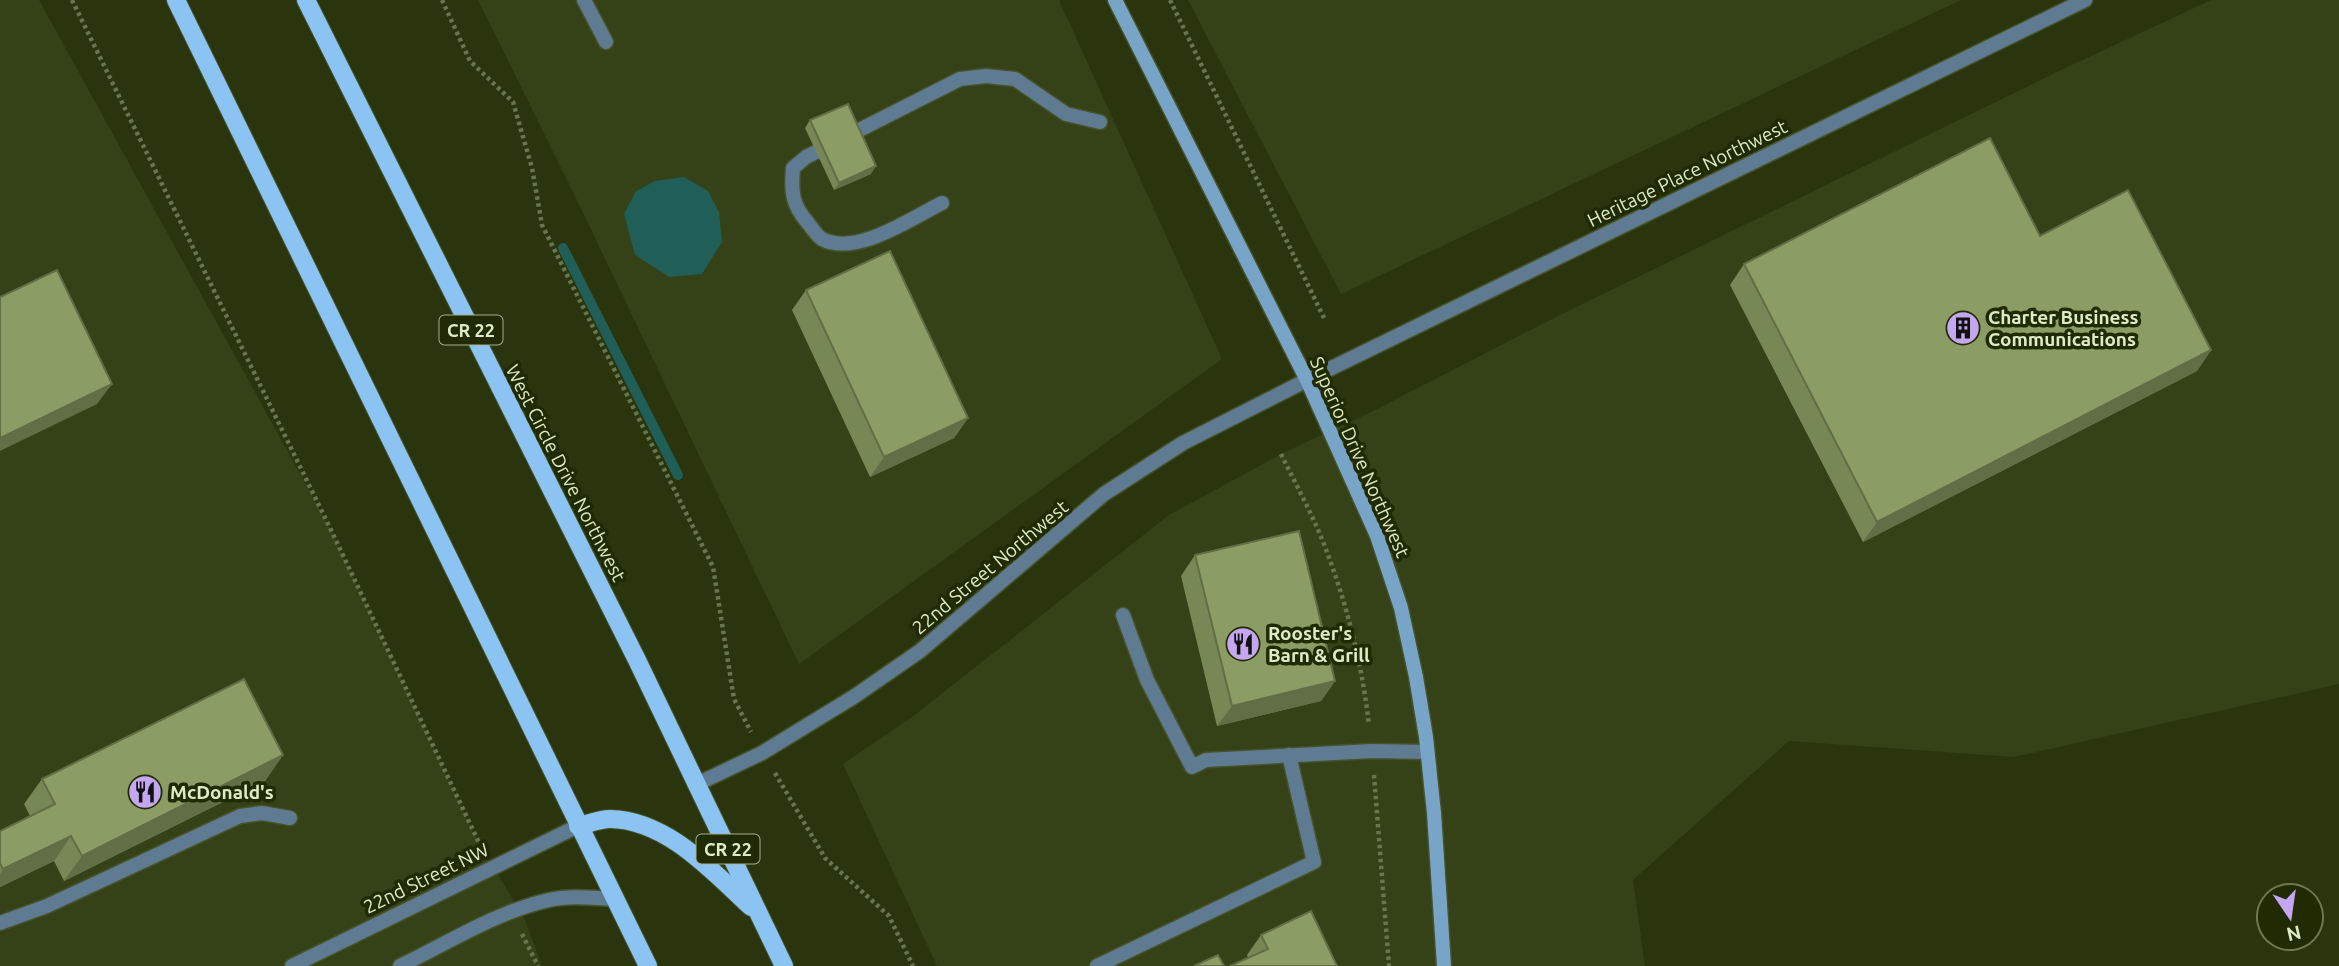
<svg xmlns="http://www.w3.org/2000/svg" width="2339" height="966" font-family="Ubuntu,sans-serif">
<rect width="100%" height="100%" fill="#2a350e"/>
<g fill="#354116">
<polygon points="0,0 39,0 332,532 477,839 525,920 542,966 0,966"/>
<polygon points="478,0 1059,0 1222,359 799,664 574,194"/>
<polygon points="1188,0 1961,0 1341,294"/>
<polygon points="2211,0 2339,0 2339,684 2014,757 1789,741 1633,880 1645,966 937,966 843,764 912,717 1169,515 1281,454 1373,411 1552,319 2059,71"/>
</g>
<polygon fill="#1f5f57" points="684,177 708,191 719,212 722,242 702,274 669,277 635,255 624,214 636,191 655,181"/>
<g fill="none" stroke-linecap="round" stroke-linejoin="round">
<polyline stroke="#1f5f57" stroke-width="10" points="563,248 678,475"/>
<g stroke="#47522b" stroke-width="17">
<g id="lane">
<polyline points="584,0 606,42"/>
<path d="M 942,203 C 912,218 856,257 822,239 C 817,236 812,228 808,223 C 792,205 791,192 793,168 L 806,157 L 960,79 L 986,76 L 1015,79 L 1066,114 L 1100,122"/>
<polyline points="1123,615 1147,680 1192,767 1206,760 1372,751 1427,752"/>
<polyline points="0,923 47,906 240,816 262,813 290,818"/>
<polyline points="1097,966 1314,862 1289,755"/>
</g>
</g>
<g stroke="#47522b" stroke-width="17">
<g id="street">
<polyline points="697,784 762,753 855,696 920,651 1104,494 1183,443 1307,380 2085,0"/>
<polyline points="292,966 578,826"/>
<path d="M 400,966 C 448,943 496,912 549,900 C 570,895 593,898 614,899"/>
</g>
</g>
<g stroke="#47522b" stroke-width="17">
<polyline id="secondary" points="1115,0 1307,380 1377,536 1401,608 1416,677 1426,737 1434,813 1444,966"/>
</g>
<g stroke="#47522b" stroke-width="20">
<g id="primary">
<polyline points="176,0 648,966"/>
<polyline points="306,0 637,660 784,966"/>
<path d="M 578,826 C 588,824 600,819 610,819 C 667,820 712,871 751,907"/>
</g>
</g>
<g stroke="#69754f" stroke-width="4.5" stroke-dasharray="3.5 3.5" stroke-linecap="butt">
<polyline points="72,0 332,532 481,847"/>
<polyline points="442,0 470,61 513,102 532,168 542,225 713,567 734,699 751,732"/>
<polyline points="1170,0 1324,318"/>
<path d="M 1281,454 C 1296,485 1313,515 1325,547 C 1347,604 1362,664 1369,725"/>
<polyline points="775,773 825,858 889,916 913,966"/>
<polyline points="1374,775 1389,966"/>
<polyline points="522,934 538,966"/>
</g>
<use href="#lane" stroke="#5f7b91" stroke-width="14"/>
<use href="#street" stroke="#5f7b91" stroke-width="14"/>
<use href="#secondary" stroke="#78a4c7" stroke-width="14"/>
<use href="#primary" stroke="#8bc4f2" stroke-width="18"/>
</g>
<g fill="#788756">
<polygon points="810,120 871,174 834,190 805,128"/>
<polygon points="2040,236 2211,350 2197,371 1863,542 1730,285 1744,264"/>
<polygon points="806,290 968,418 954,438 870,477 792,310"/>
<polygon points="1195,555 1335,681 1321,701 1217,726 1181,576"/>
<polygon points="283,755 265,781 64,881 54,861 0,887 0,831 30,816 24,804 42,779"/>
<polygon points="1261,935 1337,966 1248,958 1247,955"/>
</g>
<g fill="#616e46">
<polygon points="876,166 871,174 834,190 839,183"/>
<polygon points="2211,350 2197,371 1863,542 1877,522"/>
<polygon points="112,384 97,404 0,451 0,438"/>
<polygon points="968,418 954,438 870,477 884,457"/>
<polygon points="1335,681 1321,701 1217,726 1232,706"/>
<polygon points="283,755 265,781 64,881 82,856"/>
<polygon points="71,836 54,861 0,887 0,874 3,869"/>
</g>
<g fill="#8b9d64" stroke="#616e46" stroke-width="2">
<polygon points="848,104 876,166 839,183 810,120"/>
<polygon points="1990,138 2040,236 2128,190 2211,350 1877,522 1744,264"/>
<polygon points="890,251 968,418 884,457 806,290"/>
<polygon points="57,270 112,384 0,438 0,297"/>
<polygon points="1299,531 1335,681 1232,706 1195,555"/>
<polygon points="244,679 283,755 82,856 71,836 3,869 0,863 0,831 55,804 42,779"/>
<polygon points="1311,911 1337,966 1230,966 1268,949 1261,935"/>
<polygon points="1218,955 1224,966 1194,966"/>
</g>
<defs>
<g id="building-disc" transform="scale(1.75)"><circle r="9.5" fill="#c5a6f0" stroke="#212b03"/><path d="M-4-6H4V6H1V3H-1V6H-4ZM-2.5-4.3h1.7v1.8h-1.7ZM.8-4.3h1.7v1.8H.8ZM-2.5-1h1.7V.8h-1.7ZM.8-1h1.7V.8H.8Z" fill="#111"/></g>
<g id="restaurant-disc" transform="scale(1.75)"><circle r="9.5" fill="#c5a6f0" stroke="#212b03"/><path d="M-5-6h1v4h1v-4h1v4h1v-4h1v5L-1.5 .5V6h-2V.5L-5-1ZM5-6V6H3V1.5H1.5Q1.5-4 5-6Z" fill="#111"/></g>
</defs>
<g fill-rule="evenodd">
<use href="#building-disc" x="1963" y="328"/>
<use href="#restaurant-disc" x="1243" y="644"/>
<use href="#restaurant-disc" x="145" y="792"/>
</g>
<g text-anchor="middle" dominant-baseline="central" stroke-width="7" stroke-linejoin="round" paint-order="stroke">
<g fill="#212b03" stroke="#a5b18c" stroke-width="2">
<rect x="439.5" y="315.5" width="63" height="29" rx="5"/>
<rect x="696.5" y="834.5" width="63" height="29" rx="5"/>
</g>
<g font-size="18" font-weight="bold" fill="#deebc6">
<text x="471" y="330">CR 22</text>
<text x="728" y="849">CR 22</text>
</g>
<g font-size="19" fill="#deebc6" stroke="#212b03">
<text transform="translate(1687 173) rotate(-26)">Heritage Place Northwest</text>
<text transform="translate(1360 457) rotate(66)">Superior Drive Northwest</text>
<text transform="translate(566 473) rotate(63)">West Circle Drive Northwest</text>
<text transform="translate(990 567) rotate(-40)">22nd Street Northwest</text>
<text transform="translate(426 878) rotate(-26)">22nd Street NW</text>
</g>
<g font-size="19" font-weight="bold" fill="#deebc6" stroke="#212b03" text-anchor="start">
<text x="1988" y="317">Charter Business<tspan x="1988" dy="22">Communications</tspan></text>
<text x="1268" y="633">Rooster's<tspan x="1268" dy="22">Barn &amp; Grill</tspan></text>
<text x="170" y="792">McDonald's</text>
</g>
</g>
<g transform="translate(2290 917) rotate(167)"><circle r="33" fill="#212b03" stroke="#6d7851" stroke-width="2"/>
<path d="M0-5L12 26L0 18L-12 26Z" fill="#c5a6f0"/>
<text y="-10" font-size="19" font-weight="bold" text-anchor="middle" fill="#deebc6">N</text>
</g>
</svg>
